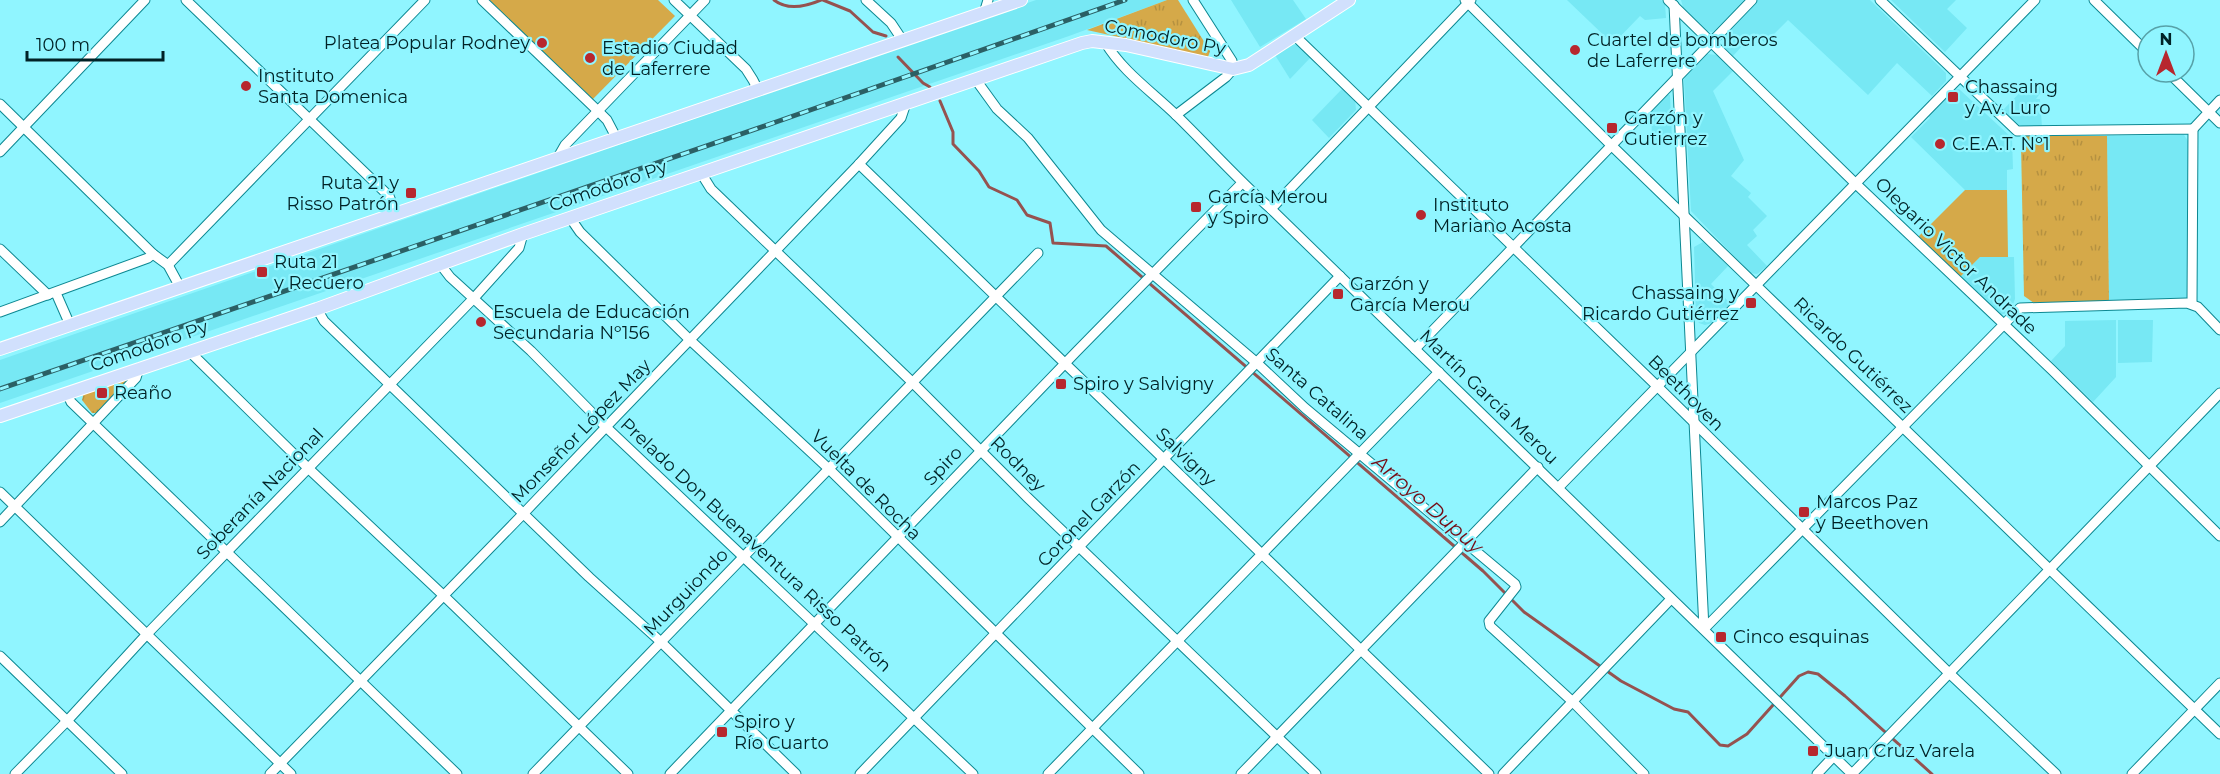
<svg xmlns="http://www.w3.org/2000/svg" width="2220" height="774" font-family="Montserrat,sans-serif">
<defs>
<pattern id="park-tufts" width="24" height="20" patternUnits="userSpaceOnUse" patternTransform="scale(1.5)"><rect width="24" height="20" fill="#d5a949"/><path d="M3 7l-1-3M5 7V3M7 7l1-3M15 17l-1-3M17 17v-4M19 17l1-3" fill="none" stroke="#b59140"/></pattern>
</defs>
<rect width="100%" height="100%" fill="#90f5ff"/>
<g fill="#77e8f4">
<polygon points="1036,0 1167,0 1069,36 0,403 0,360"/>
<polygon points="1231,0 1293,0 1306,19 1260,47"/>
<polygon points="1567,0 1661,0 1665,4 1666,18 1645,20 1640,16 1613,44"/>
<polygon points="1681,0 1744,0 1715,30 1712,32 1707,31 1684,11"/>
<polygon points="1758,0 1870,0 1946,73 1946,81 1932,96 1897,63 1868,95 1788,20 1765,43 1754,33 1733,56 1723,46 1722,39"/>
<polygon points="1891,0 1956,0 1947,9 1967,28 1945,52"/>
<polygon points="1291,44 1298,45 1311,57 1290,79 1275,55"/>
<polygon points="1707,54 1717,55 1733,71 1713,91 1744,160 1731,176 1751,193 1748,197 1767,216 1753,230 1757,236 1747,245 1767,266 1757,274 1750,273 1691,211 1684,80 1685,75 1702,56"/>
<polygon points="2033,79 2044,88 2036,99 2040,99 2042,127 2024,127 2019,125 2003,110"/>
<polygon points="1343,88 1355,99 1356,110 1329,138 1312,120"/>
<polygon points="1959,89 2012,138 2013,169 2007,170 2007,190 1965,190 1911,137 1930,118 1928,116 1952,90"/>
<polygon points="1666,94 1670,95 1672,139 1652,140 1651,108"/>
<polygon points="2184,135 2188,141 2187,297 2186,299 2109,302 2107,136"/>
<polygon points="1703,242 1728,266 1711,284 1731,304 1712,323 1705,325 1699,323 1696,317 1694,247"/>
<polygon points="1980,257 2014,257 2015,299 2012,307 2004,314 1999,315 1959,278"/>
<polygon points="2116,320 2116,377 2093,402 2051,361 2065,346 2065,321"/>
<polygon points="2118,320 2153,320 2152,362 2118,363"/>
</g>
<g fill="#d5a949">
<polygon points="488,0 658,0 675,16 591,101"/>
<polygon points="1965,190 2007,190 2008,257 1980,257 1959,278 1918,237"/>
</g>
<g fill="url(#park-tufts)">
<polygon points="1167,0 1178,0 1210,51 1208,57 1087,30"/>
<polygon points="2026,136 2107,136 2109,302 2034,303 2024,296 2021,143"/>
<polygon points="129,376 131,379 97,413 92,413 82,400 84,392"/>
</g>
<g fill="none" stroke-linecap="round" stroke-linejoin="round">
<g stroke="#955250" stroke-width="3">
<path d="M 774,0 C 788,11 807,6 821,0"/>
<polyline points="823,0 850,11 873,32 886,36"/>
<polyline points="898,57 923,83 930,87"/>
<polyline points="940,101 953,132 953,144 979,171 989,187 1017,200 1027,215 1050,223 1053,243 1106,246 1483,571 1524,612 1621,681 1674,709 1688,712 1720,745 1728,746 1747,734 1799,676 1808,672 1818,674 1845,696 1932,774"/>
</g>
<g stroke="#0d8892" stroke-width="11">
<g id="minor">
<polyline points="186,0 389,196 396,214"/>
<polyline points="482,0 599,112 607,120 617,139"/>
<polyline points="674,0 746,69 753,80 758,90"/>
<polyline points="866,0 891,23 903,41"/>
<polyline points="1465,0 1611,145 2220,734"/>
<polyline points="1668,0 1855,183 2052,370 2220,536"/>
<polyline points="1880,0 2017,131 2193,129 2192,304"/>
<polyline points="2094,0 2148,53"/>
<polyline points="1674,5 1704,629"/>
<polyline points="984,13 988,0"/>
<polyline points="1294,35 1659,388 1948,672 2056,774"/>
<path d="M 1105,42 C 1122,71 1151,91 1176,115 C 1208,146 1237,179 1271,209 L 1852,774"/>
<polyline points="2168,72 2220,123"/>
<polyline points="976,80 997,109 1028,138 1101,230 1257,363 1305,408 1515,584 1516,587 1489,621 1490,626 1573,702 1644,774"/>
<polyline points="0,104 153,254 168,265 180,287"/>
<polyline points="1176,115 1226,77 1233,69 1232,61 1193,0"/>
<polyline points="2193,129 2220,100"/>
<polyline points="0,152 145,0"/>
<polyline points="557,159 565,145 705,0"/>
<polyline points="859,164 1489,774"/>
<polyline points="701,173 711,189 912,382 1028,498 1316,774"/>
<polyline points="1271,209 1471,0"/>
<polyline points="571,219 580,232 691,341 829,469 1139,774"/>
<polyline points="0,249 48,295"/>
<polyline points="440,264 450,277 531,351 606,427 973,774"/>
<polyline points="168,265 425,0"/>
<polyline points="56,293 70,325"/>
<polyline points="317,309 324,321 589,577 661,642 796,774"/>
<polyline points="0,312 148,258 153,254"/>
<polyline points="1415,349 1752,0"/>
<polyline points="189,351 308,468 443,595 628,774"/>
<polyline points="67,393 71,402 457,774"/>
<polyline points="1559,487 2035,0"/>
<polyline points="0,492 291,774"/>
<polyline points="0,522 136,378 139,368"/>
<polyline points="1704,629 2020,308 2187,303 2198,307 2220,330"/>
<polyline points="0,656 122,774"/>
<polyline points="15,774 67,721 147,634 474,298 519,248 523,234"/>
<polyline points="270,774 524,513 606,427 859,164 901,118 906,103"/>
<polyline points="533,774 1038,253"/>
<polyline points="670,774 1076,352 1242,183"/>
<polyline points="860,774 1340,276"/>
<polyline points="1048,774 1439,372"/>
<polyline points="1241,774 1538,467"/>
<polyline points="1503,774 1671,599"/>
<polyline points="1817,774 1833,757"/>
<polyline points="1852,774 2220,393"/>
<polyline points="2132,774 2220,683"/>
</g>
</g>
<g stroke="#fff" stroke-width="14">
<g id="major">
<polyline points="0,349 1021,0"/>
<polyline points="0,416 317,309 523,234 1082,43 1092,41 1126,45 1233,69 1249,65 1349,0"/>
</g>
</g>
<use href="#minor" stroke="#fff" stroke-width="9"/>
<use href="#major" stroke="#d1e0fd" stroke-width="12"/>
<g stroke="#2b6065" stroke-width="5">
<polyline id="rail" points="0,389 776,122 1125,0"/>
</g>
<use href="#rail" stroke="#90f5ff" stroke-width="3" stroke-dasharray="9" stroke-linecap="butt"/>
</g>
<g fill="#b7272e" stroke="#90f5ff" stroke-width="2">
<circle cx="542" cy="43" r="6"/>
<circle cx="1575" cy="50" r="6"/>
<circle cx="590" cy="58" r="6"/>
<circle cx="246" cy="86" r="6"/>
<rect x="1947" y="91" width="12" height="12" rx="3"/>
<rect x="1606" y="122" width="12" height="12" rx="3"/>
<circle cx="1940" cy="144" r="6"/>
<rect x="405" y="187" width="12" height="12" rx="3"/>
<rect x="1190" y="201" width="12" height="12" rx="3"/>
<circle cx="1421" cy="215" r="6"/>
<rect x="256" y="266" width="12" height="12" rx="3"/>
<rect x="1332" y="288" width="12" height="12" rx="3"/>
<rect x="1745" y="297" width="12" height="12" rx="3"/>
<circle cx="481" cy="322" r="6"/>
<rect x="1055" y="378" width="12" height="12" rx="3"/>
<rect x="96" y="387" width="12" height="12" rx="3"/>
<rect x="1798" y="506" width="12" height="12" rx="3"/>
<rect x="1715" y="631" width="12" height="12" rx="3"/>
<rect x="716" y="726" width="12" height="12" rx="3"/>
<rect x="1807" y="745" width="12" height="12" rx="3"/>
</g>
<g text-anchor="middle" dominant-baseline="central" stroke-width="4.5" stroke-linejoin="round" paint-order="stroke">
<g font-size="18" fill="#012226" stroke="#90f5ff">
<text transform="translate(1165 37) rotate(11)">Comodoro Py</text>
<text transform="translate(608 186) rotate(-19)">Comodoro Py</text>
<text transform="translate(1956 256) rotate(44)">Olegario Victor Andrade</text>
<text transform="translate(149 346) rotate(-19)">Comodoro Py</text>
<text transform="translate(1853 355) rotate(44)">Ricardo Gutiérrez</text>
<text transform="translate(1686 393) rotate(45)">Beethoven</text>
<text transform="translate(1317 394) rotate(41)">Santa Catalina</text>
<text transform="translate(1489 397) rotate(44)">Martín García Merou</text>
<text transform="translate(581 431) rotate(-46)">Monseñor López May</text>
<text transform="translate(1186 457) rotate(44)">Salvigny</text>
<text transform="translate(1018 464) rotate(45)">Rodney</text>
<text transform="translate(943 466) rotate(-46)">Spiro</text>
<text transform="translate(866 485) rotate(45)">Vuelta de Rocha</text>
<text transform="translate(260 494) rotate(-46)">Soberanía Nacional</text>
<text transform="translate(1089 514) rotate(-46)">Coronel Garzón</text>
<text transform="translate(756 545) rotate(43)">Prelado Don Buenaventura Risso Patrón</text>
<text transform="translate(686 592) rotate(-46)">Murguiondo</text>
</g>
<g font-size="18" fill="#012226" stroke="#90f5ff" text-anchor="start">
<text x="1587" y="40">Cuartel de bomberos<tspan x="1587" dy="21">de Laferrere</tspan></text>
<text x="530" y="43" text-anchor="end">Platea Popular Rodney</text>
<text x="602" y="48">Estadio Ciudad<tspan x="602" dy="21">de Laferrere</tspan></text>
<text x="258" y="76">Instituto<tspan x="258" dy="21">Santa Domenica</tspan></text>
<text x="1965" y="87">Chassaing<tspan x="1965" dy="21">y Av. Luro</tspan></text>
<text x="1624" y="118">Garzón y<tspan x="1624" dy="21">Gutierrez</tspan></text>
<text x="1952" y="144">C.E.A.T. Nº1</text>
<text x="399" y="183" text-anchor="end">Ruta 21 y<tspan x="399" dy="21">Risso Patrón</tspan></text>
<text x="1208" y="197">García Merou<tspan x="1208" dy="21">y Spiro</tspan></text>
<text x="1433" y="205">Instituto<tspan x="1433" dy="21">Mariano Acosta</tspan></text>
<text x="274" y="262">Ruta 21<tspan x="274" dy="21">y Recuero</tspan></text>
<text x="1350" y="284">Garzón y<tspan x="1350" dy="21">García Merou</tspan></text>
<text x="1739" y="293" text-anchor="end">Chassaing y<tspan x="1739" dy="21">Ricardo Gutiérrez</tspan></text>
<text x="493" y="312">Escuela de Educación<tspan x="493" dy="21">Secundaria Nº156</tspan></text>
<text x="1073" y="384">Spiro y Salvigny</text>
<text x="114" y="393">Reaño</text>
<text x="1816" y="502">Marcos Paz<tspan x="1816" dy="21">y Beethoven</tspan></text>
<text x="1733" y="637">Cinco esquinas</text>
<text x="734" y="722">Spiro y<tspan x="734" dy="21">Río Cuarto</tspan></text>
<text x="1825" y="751">Juan Cruz Varela</text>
</g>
<g font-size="20" font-style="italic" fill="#750c15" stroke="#90f5ff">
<text transform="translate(1428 504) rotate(41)">Arroyo Dupuy</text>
</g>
</g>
<g transform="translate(2166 54)"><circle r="28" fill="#90f5ff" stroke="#57a1a8" stroke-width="1.5"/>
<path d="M0-4.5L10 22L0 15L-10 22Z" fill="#b7272e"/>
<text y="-9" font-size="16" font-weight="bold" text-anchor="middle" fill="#012226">N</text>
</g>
<path d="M27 51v9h136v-9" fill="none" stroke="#012226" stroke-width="3"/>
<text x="36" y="51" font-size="18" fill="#012226" stroke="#90f5ff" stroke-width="4.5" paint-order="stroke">100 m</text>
</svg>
